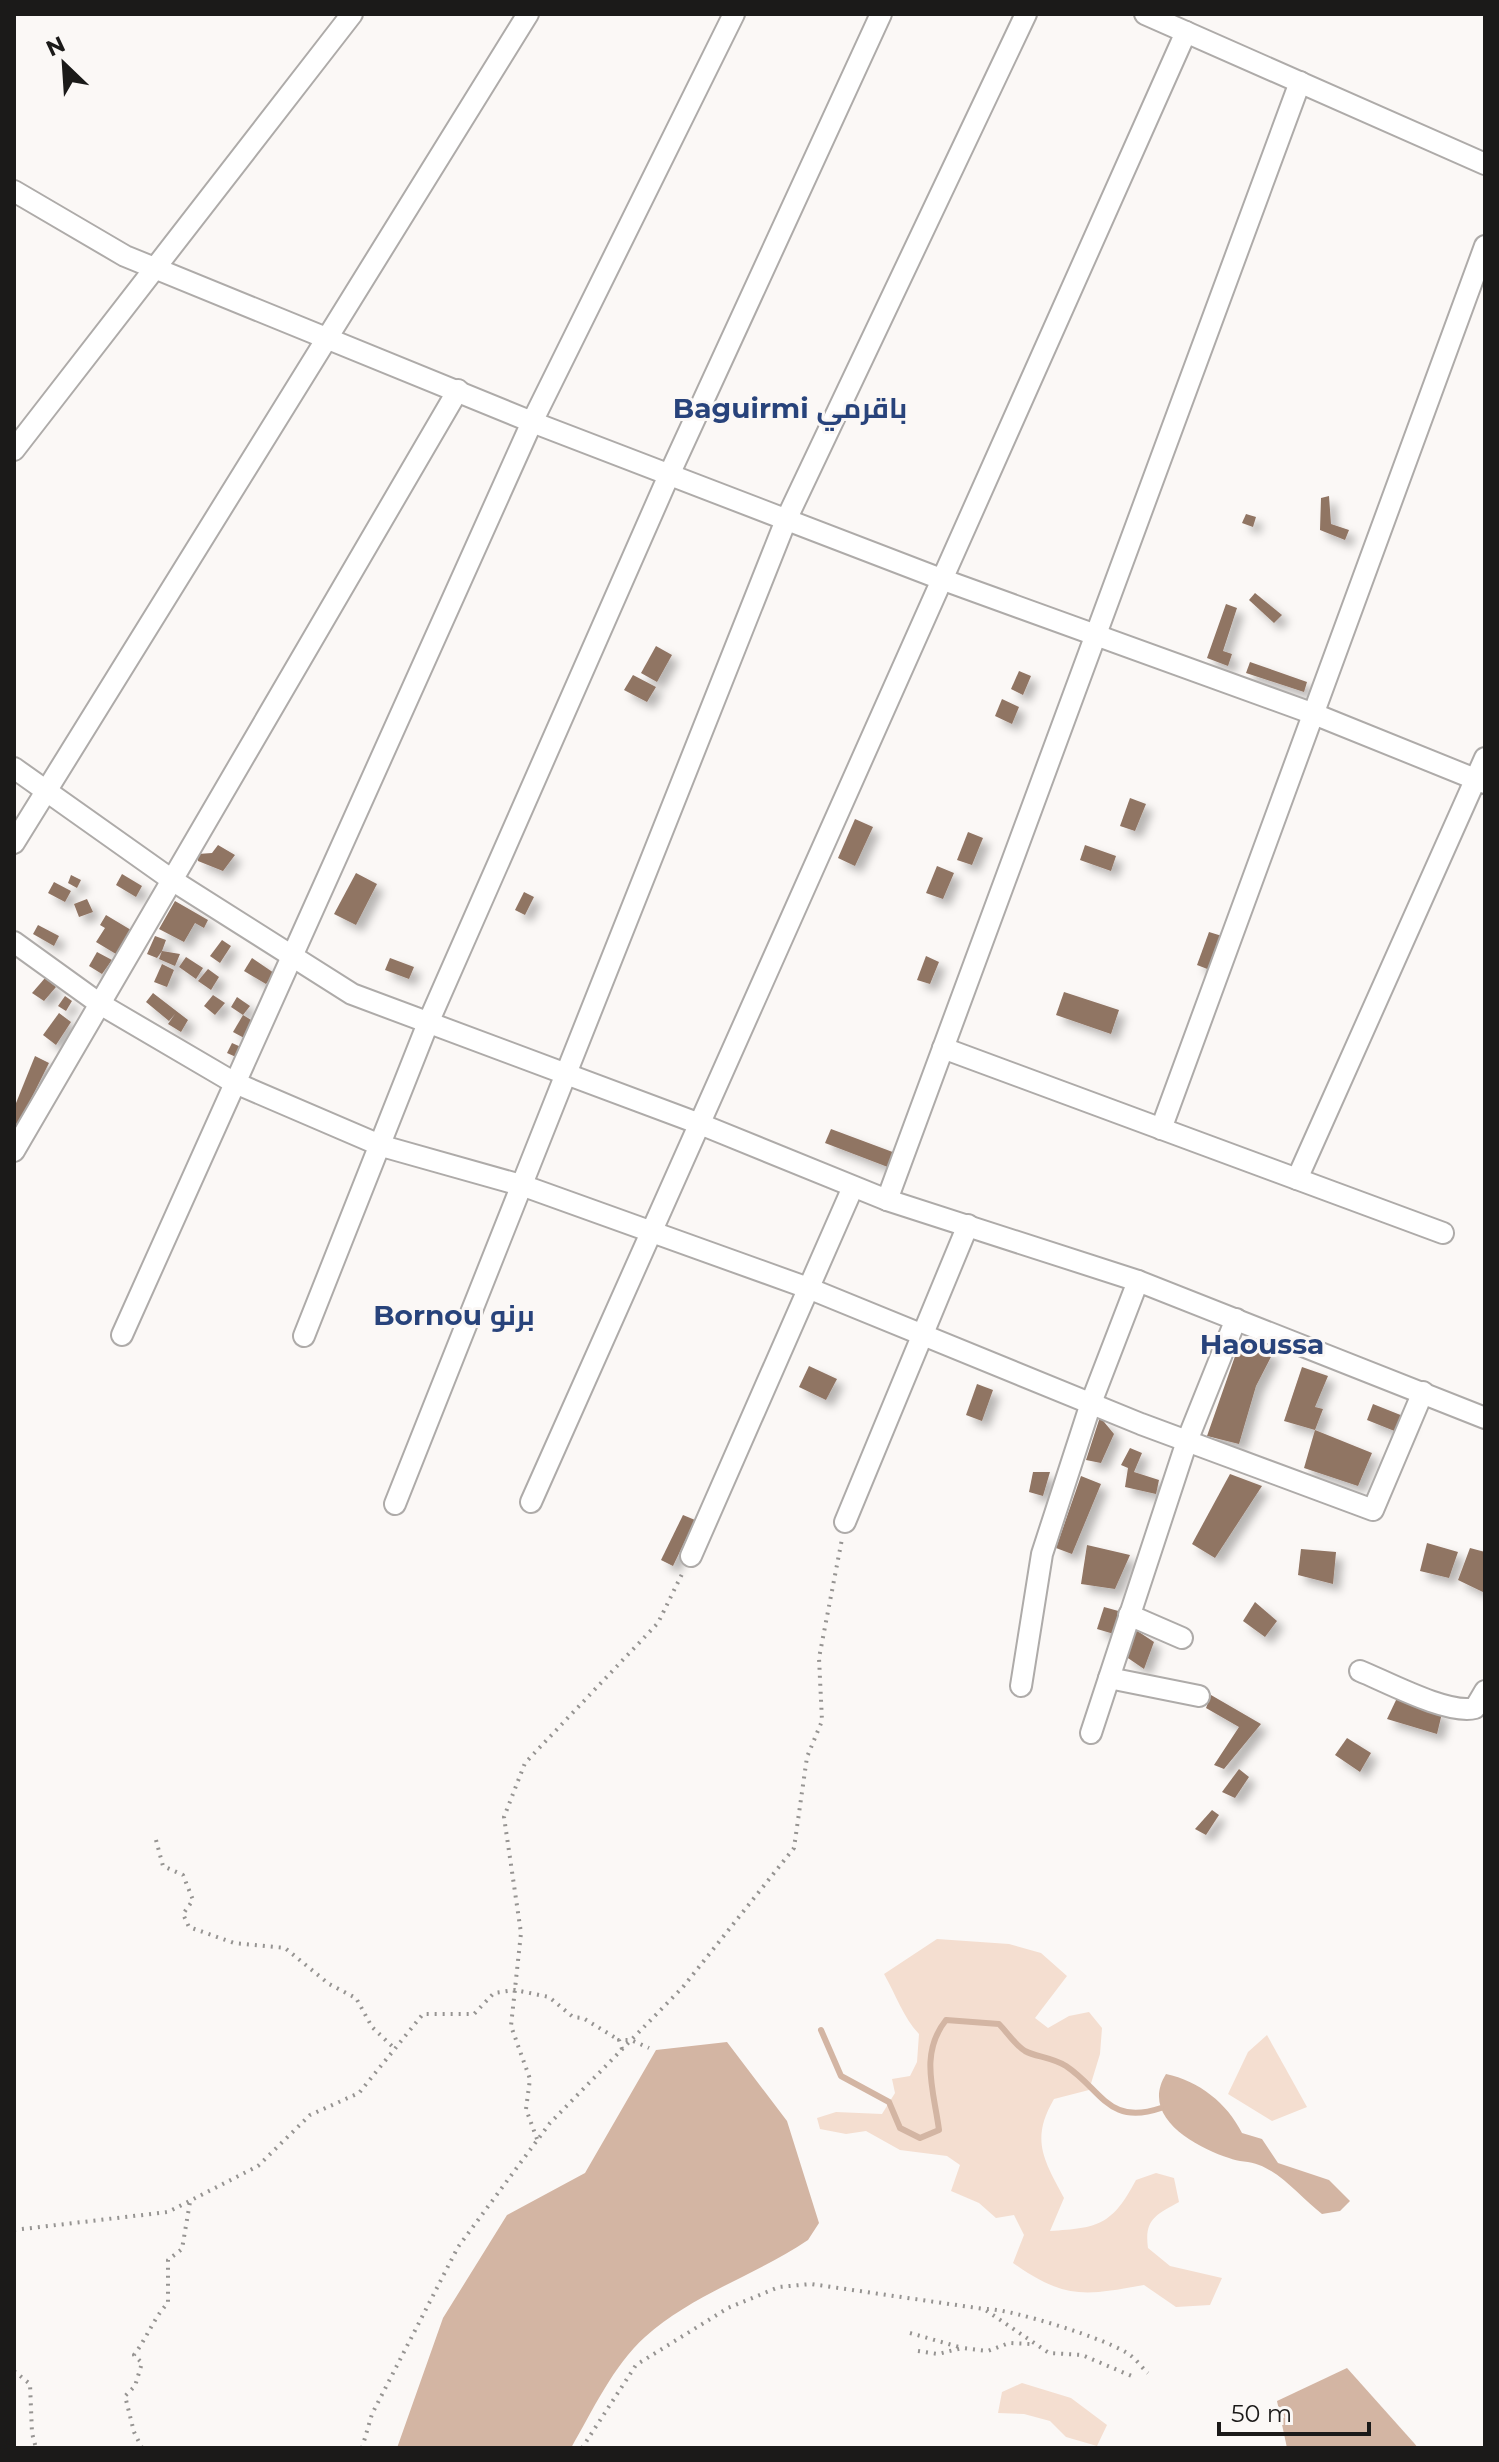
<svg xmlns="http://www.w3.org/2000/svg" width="1499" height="2462" font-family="Montserrat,Cairo,sans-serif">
<defs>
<filter id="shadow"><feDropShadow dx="7" dy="7" stdDeviation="4" flood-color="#0004"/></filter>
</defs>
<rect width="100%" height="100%" fill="#fbf8f6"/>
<g fill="#f4ded0">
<path d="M 937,1939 L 1009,1944 L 1041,1953 L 1067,1976 L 1035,2018 L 1048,2028 L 1069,2016 L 1089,2012 L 1102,2028 L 1100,2054 L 1089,2090 L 1054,2099 C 1030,2140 1044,2160 1064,2198 L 1050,2231 C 1099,2228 1112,2225 1136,2180 L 1156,2173 L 1174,2178 L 1179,2202 C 1156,2215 1144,2219 1148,2248 L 1170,2266 L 1222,2278 L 1210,2305 L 1176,2307 L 1144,2285 C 1084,2296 1064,2299 1013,2263 L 1024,2235 L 1014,2215 L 996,2218 L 979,2203 L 951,2191 L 960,2165 L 947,2156 L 900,2150 L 866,2131 L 846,2134 L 820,2129 L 817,2118 L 836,2112 L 882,2114 L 895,2093 L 892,2079 L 910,2076 L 917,2062 L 919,2034 C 903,2017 896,1995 884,1974 Z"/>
<polygon points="1267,2035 1307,2107 1272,2121 1228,2094 1248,2052"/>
<polygon points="1022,2383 1071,2398 1107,2425 1097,2446 1066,2437 1050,2421 1024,2414 998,2413 1002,2392"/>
</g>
<g fill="#d3b5a3">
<path d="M 727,2042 L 787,2121 L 819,2223 L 808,2240 C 756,2275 693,2294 645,2337 C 613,2366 593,2410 571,2448 L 397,2448 L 443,2318 L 507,2215 L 585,2173 L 656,2050 Z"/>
<path d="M 1166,2074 C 1199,2081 1227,2103 1242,2133 L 1262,2139 L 1278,2163 L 1329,2180 L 1350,2201 L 1340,2211 L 1322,2214 C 1302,2199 1283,2174 1259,2165 C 1250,2161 1238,2162 1229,2158 C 1196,2147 1139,2117 1166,2074 Z"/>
<polygon points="1347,2368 1414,2443 1418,2448 1287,2448 1277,2401"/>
</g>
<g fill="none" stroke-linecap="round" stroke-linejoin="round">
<path stroke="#d3b5a3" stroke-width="6" d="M 821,2030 L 841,2076 L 889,2102 L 900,2128 L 920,2138 L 939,2130 C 934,2091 919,2054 946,2020 L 999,2024 C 1007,2032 1015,2045 1025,2051 C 1036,2057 1051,2057 1066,2066 C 1102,2090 1108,2126 1161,2108"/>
</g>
<g fill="#907463" filter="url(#shadow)">
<polygon points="1329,496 1331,524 1349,530 1345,540 1320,530 1321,498"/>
<polygon points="1246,514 1256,517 1253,527 1242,523"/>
<polygon points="1255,593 1282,615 1274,623 1249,600"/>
<polygon points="1226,604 1237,608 1223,651 1232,654 1228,666 1207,658"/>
<polygon points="656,646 672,655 657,682 641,673"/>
<polygon points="1250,662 1307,682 1304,692 1246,673"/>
<polygon points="1019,671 1031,676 1023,695 1011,689"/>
<polygon points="633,675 656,687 647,702 624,690"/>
<polygon points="1002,699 1019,707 1012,724 995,716"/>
<polygon points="1130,798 1146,804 1135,831 1120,826"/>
<polygon points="855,819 873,827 855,866 838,858"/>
<polygon points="968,832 983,838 972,865 957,860"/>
<polygon points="218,845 235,855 223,871 198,861 198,854 212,853"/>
<polygon points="1085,845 1116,856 1111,871 1080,860"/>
<polygon points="937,866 954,873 943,899 926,893"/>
<polygon points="356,873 377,884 356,925 334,914"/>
<polygon points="122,874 142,886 136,897 116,885"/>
<polygon points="71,875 81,880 77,888 68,883"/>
<polygon points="54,882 71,891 65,902 48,893"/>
<polygon points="524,892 534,897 525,915 515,910"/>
<polygon points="87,899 93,912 79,917 74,904"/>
<polygon points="175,901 208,920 204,928 195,923 184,942 159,929"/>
<polygon points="106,915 131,930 116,954 96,942 105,928 100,925"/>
<polygon points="38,925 59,936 54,946 33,934"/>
<polygon points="1209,932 1222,936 1210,970 1197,965"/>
<polygon points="155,936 166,940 162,951 180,954 175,966 159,959 162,951 157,958 147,954"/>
<polygon points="222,940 231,946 220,963 210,956"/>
<polygon points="97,952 112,960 102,974 89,966"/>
<polygon points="926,956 939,962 930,984 917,980"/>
<polygon points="186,957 203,968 196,979 179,967"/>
<polygon points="252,958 274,973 266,984 244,971"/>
<polygon points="390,958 414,967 409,979 385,970"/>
<polygon points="162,964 174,970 167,987 154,982"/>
<polygon points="208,969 219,977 211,990 198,981"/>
<polygon points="45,978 56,987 44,1001 32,993"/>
<polygon points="1064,992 1119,1010 1111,1034 1056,1015"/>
<polygon points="153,993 188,1020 181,1032 168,1024 175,1014 169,1021 146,1002"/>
<polygon points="213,995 225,1003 215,1015 204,1006"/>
<polygon points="65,996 72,1001 66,1011 58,1006"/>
<polygon points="237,997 250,1006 243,1015 231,1007"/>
<polygon points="59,1013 71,1022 56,1045 43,1035"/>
<polygon points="243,1015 256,1023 246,1039 233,1032"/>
<polygon points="232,1043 241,1047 236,1057 227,1053"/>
<polygon points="35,1056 49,1063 14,1133 14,1108"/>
<polygon points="831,1129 898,1154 893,1169 825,1143"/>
<polygon points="1240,1342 1273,1353 1256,1386 1239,1444 1207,1436"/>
<polygon points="809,1366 837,1379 826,1400 799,1387"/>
<polygon points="1302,1367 1328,1376 1315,1407 1323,1409 1315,1430 1284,1421"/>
<polygon points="977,1384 993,1390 982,1421 966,1415"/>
<polygon points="1373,1404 1408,1418 1402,1434 1367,1420"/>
<polygon points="1100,1417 1114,1434 1101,1463 1086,1460"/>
<polygon points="1315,1430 1372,1453 1358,1486 1304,1468"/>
<polygon points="1130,1448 1142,1453 1134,1472 1159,1480 1156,1494 1125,1487 1128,1468 1121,1465"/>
<polygon points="1033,1472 1050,1472 1043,1496 1029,1492"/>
<polygon points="1230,1474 1262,1486 1215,1558 1192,1544"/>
<polygon points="1081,1476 1101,1484 1072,1554 1056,1548"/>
<polygon points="683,1515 695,1520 673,1566 661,1560"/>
<polygon points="1427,1543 1458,1552 1449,1578 1420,1571"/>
<polygon points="1087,1545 1130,1555 1115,1589 1081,1584"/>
<polygon points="1470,1548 1485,1552 1485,1593 1458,1580"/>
<polygon points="1301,1549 1336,1552 1333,1584 1298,1575"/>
<polygon points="1255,1602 1277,1621 1265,1637 1243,1621"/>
<polygon points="1104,1607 1122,1612 1114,1634 1097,1629"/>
<polygon points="1136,1630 1154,1642 1144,1669 1125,1656"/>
<polygon points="1211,1695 1261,1724 1224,1769 1214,1765 1239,1727 1206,1708"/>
<polygon points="1397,1698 1442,1713 1437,1734 1387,1719"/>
<polygon points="1347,1738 1371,1753 1360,1772 1335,1755"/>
<polygon points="1239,1769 1249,1777 1235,1798 1222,1792"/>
<polygon points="1212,1810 1219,1815 1206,1835 1195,1829"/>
</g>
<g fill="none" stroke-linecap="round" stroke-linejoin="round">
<g stroke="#aeaba9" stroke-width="24">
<g id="street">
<polyline points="1145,14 1485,164"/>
<polyline points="14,191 125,256 532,422 941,579 1314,714 1485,783"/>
<polyline points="14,450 352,14"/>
<polyline points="14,768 172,880 352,994 700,1124 887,1200 1138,1281 1485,1418"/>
<polyline points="14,843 528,14"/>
<polyline points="14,942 100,1004 233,1082 382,1146 524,1186 808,1288 1141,1424 1373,1510 1423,1392"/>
<polyline points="943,1048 1443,1233"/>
<polyline points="1161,1129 1485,246"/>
<polyline points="14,1151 458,390"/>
<polyline points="1297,1179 1485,758"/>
<polyline points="887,1200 1300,82"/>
<polyline points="122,1335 532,422 734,14"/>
<polyline points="304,1336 428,1023 669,475 881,14"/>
<polyline points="531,1502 1186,32"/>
<polyline points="395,1504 786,520 1026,14"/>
<polyline points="845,1522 968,1225"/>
<polyline points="691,1556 853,1187"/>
<polyline points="1129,1615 1182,1638"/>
<path d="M 1360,1671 C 1387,1682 1448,1715 1475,1708 L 1485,1691"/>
<polyline points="1109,1678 1199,1696"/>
<polyline points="1021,1686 1042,1554 1091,1403 1138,1281"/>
<polyline points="1091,1733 1187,1441 1236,1319"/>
</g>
</g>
<g stroke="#969492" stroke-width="4" stroke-dasharray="2 6" stroke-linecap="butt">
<polyline points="156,1840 163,1866 183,1875 193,1900 183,1914 189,1927 234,1943 285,1948 329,1984 356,1998 372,2027 395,2049"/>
<polyline points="622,2049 619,2040 631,2040 649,2048"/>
<polyline points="537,2139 526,2109 530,2079 511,2026 521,1933 504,1817 525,1763 658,1623 683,1572"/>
<polyline points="14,2230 168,2212 258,2166 310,2115 359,2093 423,2014 474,2014 494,1993 515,1990 549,1997 573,2017 583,2018 619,2040"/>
<path d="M 987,2309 C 1011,2309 1111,2340 1130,2355 C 1137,2360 1142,2368 1148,2373"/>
<polyline points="910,2333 959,2347"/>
<polyline points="918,2351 938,2354 962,2348 988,2351 1009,2343 1030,2344"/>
<polyline points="14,2371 30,2384 32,2433 36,2448"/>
<path d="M 142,2448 L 134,2432 L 125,2396 L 135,2386 L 142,2363 L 134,2355 C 147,2338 154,2317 168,2303 L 168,2260 L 182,2249 L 190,2202"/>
<polyline points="362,2448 372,2414 458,2247 550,2123 683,1987 794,1848 807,1757 822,1721 819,1658 842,1539"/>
<polyline points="582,2448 636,2365 728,2308 779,2287 811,2284 984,2309 1049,2353 1082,2355 1134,2377"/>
</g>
<use href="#street" stroke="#fff" stroke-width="20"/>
</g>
<g text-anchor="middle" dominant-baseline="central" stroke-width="6" stroke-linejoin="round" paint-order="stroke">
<g font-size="28" font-weight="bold" fill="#28437b" stroke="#fbf8f6">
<text x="790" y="408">Baguirmi باقرمي</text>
<text x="454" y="1315">Bornou برنو</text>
<text x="1262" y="1344">Haoussa</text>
</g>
</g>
<rect width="1499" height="2462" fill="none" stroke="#1b1a19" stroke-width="32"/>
<g transform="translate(64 64) rotate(335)" stroke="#fbf8f6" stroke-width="6" paint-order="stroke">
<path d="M0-6L14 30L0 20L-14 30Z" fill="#1b1a19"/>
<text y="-12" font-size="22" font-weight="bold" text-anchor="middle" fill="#1b1a19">N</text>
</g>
<path d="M1219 2422v12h150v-12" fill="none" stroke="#1b1a19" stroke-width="4"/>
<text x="1231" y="2422" font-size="24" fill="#1b1a19" stroke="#fbf8f6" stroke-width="6" paint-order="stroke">50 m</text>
</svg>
